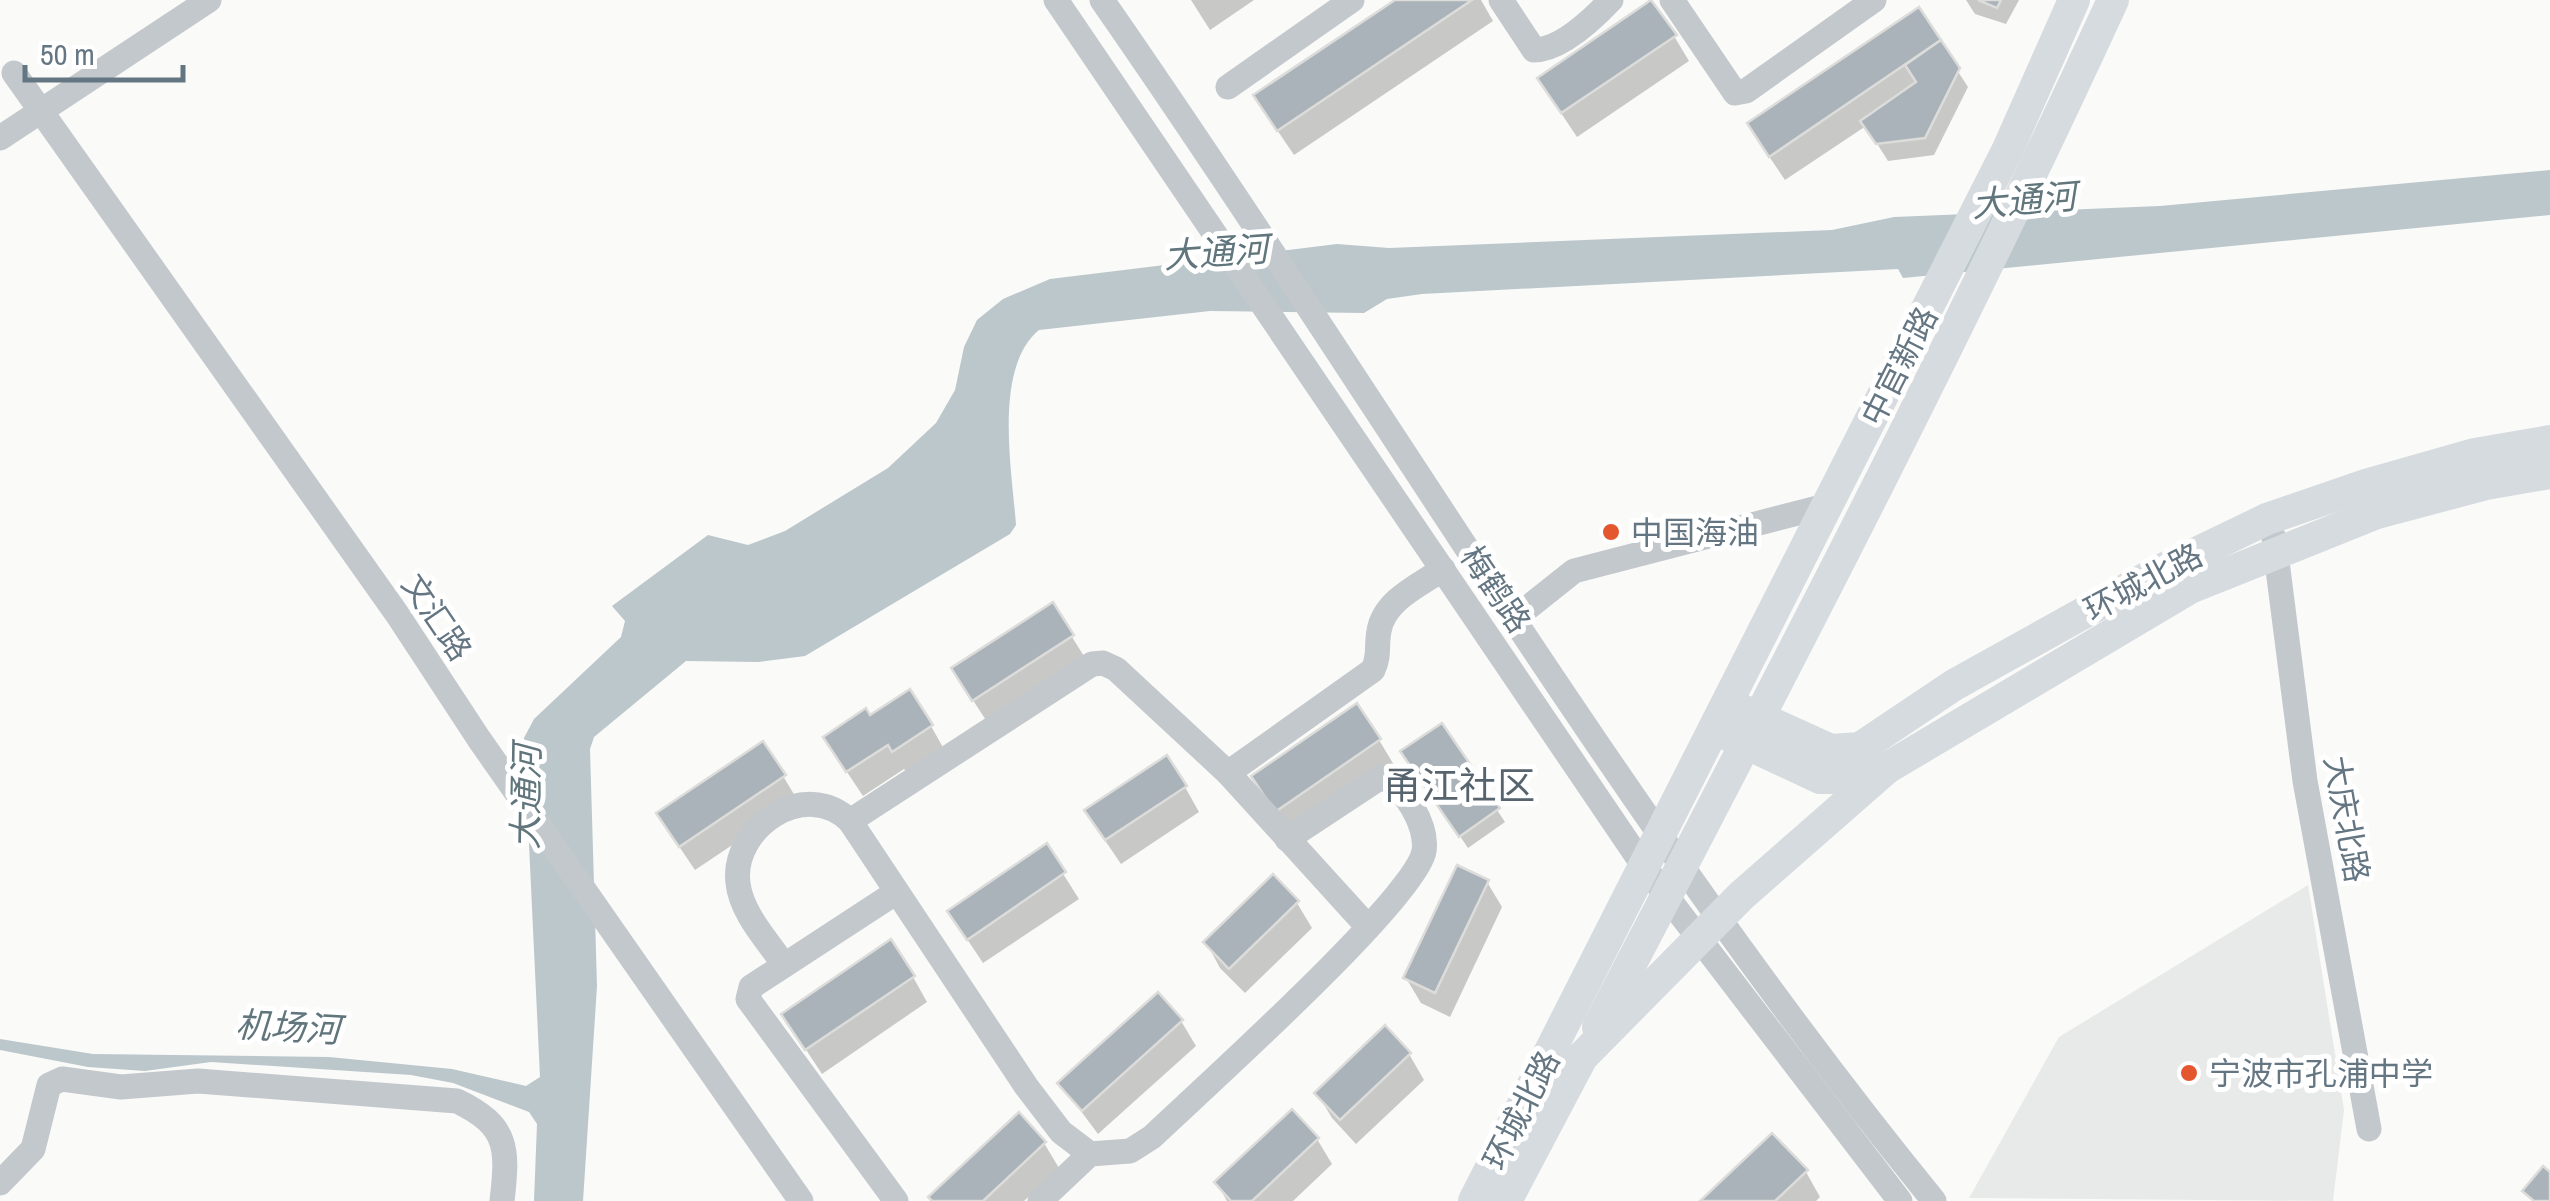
<svg xmlns="http://www.w3.org/2000/svg" width="2550" height="1201" font-family="'Archivo Narrow','Noto Sans SC',sans-serif">
<rect width="100%" height="100%" fill="#fafaf8"/>
<polygon fill="#e8e9e9" points="2308,885 2344,1110 2333,1201 1969,1198 2059,1037"/>
<path fill="#bbc7cb" d="M 2550,170 L 2550,215 L 1903,278 L 1898,269 L 1422,294 L 1387,299 L 1364,313 L 1210,311 L 1039,330 C 993,368 1012,470 1016,525 L 1010,534 L 805,656 L 759,662 L 686,661 L 594,737 L 590,749 L 597,986 L 583,1201 L 534,1201 L 537,1124 L 529,1112 L 453,1083 L 411,1075 L 211,1062 L 145,1071 L 88,1067 L 0,1050 L 0,1039 L 93,1054 L 329,1057 L 452,1069 L 526,1086 L 540,1077 L 524,738 L 534,719 L 621,637 L 625,621 L 612,606 L 708,535 L 748,545 L 785,531 L 888,468 L 936,423 L 955,390 L 964,347 L 977,320 L 1003,299 L 1050,279 L 1337,244 L 1389,248 L 1832,230 L 1894,217 L 2160,206 Z"/>
<g fill="#0003">
<polygon points="1191,0 1254,0 1210,30"/>
<polygon points="1399,0 1481,0 1493,21 1294,155 1271,121"/>
<polygon points="1966,0 2019,0 2006,24 1975,14"/>
<polygon points="1918,10 1968,87 1934,155 1888,161 1866,126 1785,180 1764,149"/>
<polygon points="1674,36 1689,61 1577,137 1555,104"/>
<polygon points="1052,605 1087,661 989,725 969,694"/>
<polygon points="870,719 931,726 945,751 909,775 904,769 863,796 841,763"/>
<polygon points="1441,726 1505,822 1468,848 1411,764"/>
<polygon points="1379,740 1394,765 1292,836 1254,777"/>
<polygon points="783,776 798,801 695,870 674,839"/>
<polygon points="1185,787 1199,812 1121,864 1102,836"/>
<polygon points="1046,847 1079,899 983,963 965,936"/>
<polygon points="1487,882 1502,907 1450,1017 1421,1003 1406,978"/>
<polygon points="1297,903 1312,928 1245,993 1220,968 1206,942"/>
<polygon points="913,977 927,1002 822,1074 799,1039"/>
<polygon points="1181,1021 1196,1046 1098,1134 1060,1083"/>
<polygon points="1409,1054 1424,1080 1356,1144 1332,1118 1317,1093"/>
<polygon points="1317,1139 1332,1164 1293,1201 1227,1201 1217,1183"/>
<polygon points="1044,1143 1059,1168 1024,1201 933,1201"/>
<polygon points="1806,1172 1820,1197 1816,1201 1704,1201"/>
</g>
<g fill="#aab3b9" stroke="#dcdcda" stroke-width="2.5">
<polygon points="1395,0 1472,0 1277,131 1253,95"/>
<polygon points="1651,0 1677,35 1561,113 1537,78"/>
<polygon points="1978,0 2001,0 1997,8"/>
<polygon points="1919,7 1941,40 1769,157 1747,123"/>
<polygon points="1941,40 1960,68 1925,138 1876,144 1860,121 1916,82 1905,65"/>
<polygon points="1053,602 1074,635 972,701 951,668"/>
<polygon points="910,689 933,725 892,752 888,745 846,772 823,737 866,708 870,715"/>
<polygon points="1357,703 1381,739 1275,812 1251,776"/>
<polygon points="1442,723 1500,808 1459,837 1400,751"/>
<polygon points="763,741 786,775 679,847 656,813"/>
<polygon points="1167,755 1187,786 1105,840 1084,810"/>
<polygon points="1047,843 1066,872 967,940 947,911"/>
<polygon points="1457,865 1489,880 1435,993 1403,978"/>
<polygon points="1273,874 1299,901 1229,969 1203,942"/>
<polygon points="891,939 915,976 805,1050 781,1014"/>
<polygon points="1158,992 1183,1020 1082,1111 1057,1083"/>
<polygon points="1385,1025 1411,1053 1340,1120 1314,1093"/>
<polygon points="1292,1109 1319,1138 1252,1201 1231,1201 1214,1182"/>
<polygon points="1019,1112 1046,1142 983,1201 932,1201 928,1197"/>
<polygon points="1772,1133 1808,1170 1775,1201 1700,1201"/>
<polygon points="2543,1166 2550,1172 2550,1201 2534,1201 2522,1191"/>
</g>
<g fill="none" stroke-linecap="round" stroke-linejoin="round">
<g stroke="#c3c8cc" stroke-width="25">
<polyline points="1056,0 1645,868 1900,1201"/>
<path d="M 1102,0 C 1380,400 1626,823 1934,1201"/>
<path d="M 1501,0 L 1534,50 C 1561,50 1593,19 1611,0"/>
<polyline points="1672,0 1735,93 1746,91 1874,0"/>
<polyline points="14,73 397,614 479,739 801,1201"/>
<polyline points="1228,87 1352,0"/>
<polyline points="0,138 209,0"/>
<polyline points="2274,538 2305,781 2369,1129"/>
<polyline points="1515,618 1574,571 1829,505"/>
<path d="M 1228,773 L 1373,670 C 1380,655 1376,646 1379,631 C 1384,600 1420,585 1443,569"/>
<polyline points="850,821 1092,664 1103,663 1116,669 1228,773 1368,927"/>
<polyline points="895,893 751,987 748,999 896,1201"/>
<path d="M 784,965 C 768,941 741,913 738,883 C 731,828 805,777 850,821 L 1026,1086 L 1061,1132 L 1090,1154"/>
<path d="M 0,1183 L 33,1149 L 49,1085 L 62,1079 L 121,1087 L 198,1081 L 457,1101 C 509,1126 508,1149 502,1201"/>
<path d="M 1040,1201 L 1090,1154 L 1130,1151 L 1152,1137 C 1198,1093 1417,897 1424,851 C 1428,826 1404,785 1381,777 L 1287,839"/>
</g>
<g stroke="#d6dbdf" stroke-width="32">
<polyline points="1745,711 1831,750 1860,748 1954,685 2159,571 2267,519 2366,485 2475,454 2550,441"/>
<polyline points="1728,735 1820,778 1847,778 1883,769"/>
<path d="M 1598,1027 C 1775,688 1953,348 2113,0"/>
<polyline points="1474,1201 2008,149 2074,0"/>
<polyline points="1506,1201 1582,1057 1741,896 1887,768 2190,588 2377,513 2486,484 2550,473"/>
</g>
</g>
<g fill="#e4572e" stroke="#fff" stroke-width="4">
<circle cx="1611" cy="532" r="10"/>
<circle cx="2189" cy="1073" r="10"/>
</g>
<g text-anchor="middle" dominant-baseline="central" stroke-width="10" stroke-linejoin="round" paint-order="stroke">
<g font-size="32" fill="#657683" stroke="#fff">
<text transform="translate(1899 366) rotate(-63)">中官新路</text>
<text transform="translate(2143 582) rotate(-28)">环城北路</text>
<text transform="translate(1496 589) rotate(56)">梅鹤路</text>
<text transform="translate(437 617) rotate(56)">文汇路</text>
<text transform="translate(2347 819) rotate(80)">大庆北路</text>
<text transform="translate(1521 1110) rotate(-63)">环城北路</text>
</g>
<g font-size="32" fill="#657683" stroke="#fff" text-anchor="start">
<text x="1631" y="532">中国海油</text>
<text x="2209" y="1073">宁波市孔浦中学</text>
</g>
<g font-size="35" font-style="italic" fill="#60757c" stroke="#fff">
<text transform="translate(2024 200) rotate(-5)">大通河</text>
<text transform="translate(1216 252) rotate(-4)">大通河</text>
<text transform="translate(526 797) rotate(-89)">大通河</text>
<text transform="translate(288 1027) rotate(3)">机场河</text>
</g>
<g font-size="38" fill="#57646e" stroke="#fff">
<text x="1459" y="785">甬江社区</text>
</g>
</g>
<path d="M25 65v15h158v-15" fill="none" stroke="#657683" stroke-width="5"/>
<text x="40" y="65" font-size="30" fill="#657683" stroke="#ffffff" stroke-width="8" paint-order="stroke">50 m</text>
</svg>
